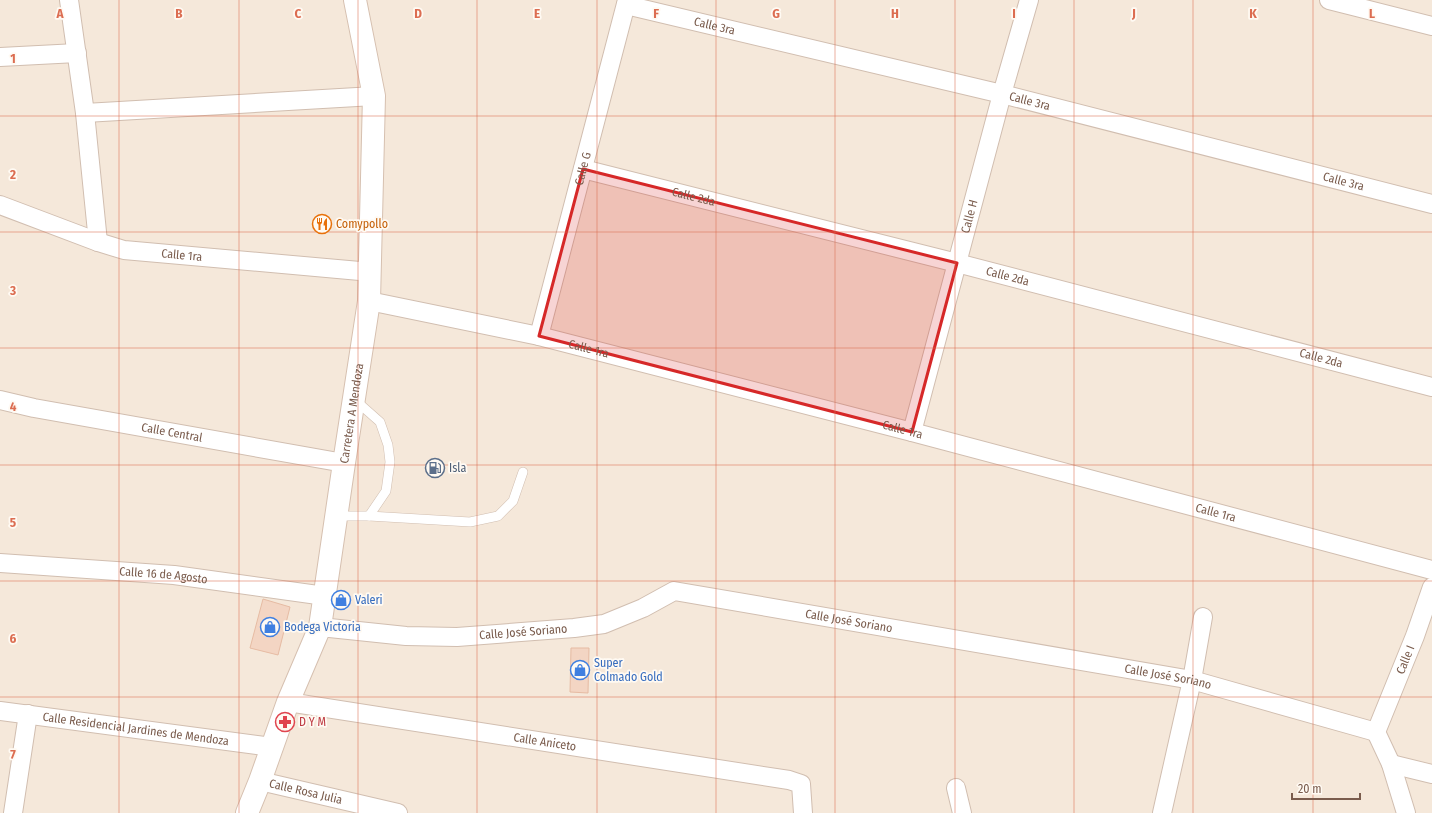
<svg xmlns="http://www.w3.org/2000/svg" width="1432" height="813" font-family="'Fira Sans Condensed',sans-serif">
<rect width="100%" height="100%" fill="#fdf6ec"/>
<rect fill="#f5e8da" x="0" y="0" width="1432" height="813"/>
<g fill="#f3d5c3" stroke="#e6bba3">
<polygon points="263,599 290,607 278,655 250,648"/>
<polygon points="571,648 589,648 588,693 570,692"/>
</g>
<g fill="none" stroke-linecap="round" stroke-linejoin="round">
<g stroke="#d1beb0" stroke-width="10">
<g id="lane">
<polyline points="354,399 380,422 388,445 390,462 386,491 369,516"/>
<polyline points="336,516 369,516 470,522 498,516 513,501 523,472"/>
</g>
</g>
<g stroke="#d1beb0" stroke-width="20">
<g id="street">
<polyline points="69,0 85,113 98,242"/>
<polyline points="1329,0 1432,26"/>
<path id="s1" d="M 626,5 L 1002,94 L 1432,204"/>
<polyline points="0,57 77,53"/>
<polyline points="85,113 374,96"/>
<path id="s2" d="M 583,169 L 957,263 L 1432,387"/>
<path id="s3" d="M 0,205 L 98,242 L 124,250 L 371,272"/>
<path id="s4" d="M 369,301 L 539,336 L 912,432 L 1432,570"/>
<path id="s5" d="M 539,336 L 627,0"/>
<path id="s6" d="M 0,400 L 34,408 L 344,463"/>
<path id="s7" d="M 912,432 L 1002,94 L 1029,0"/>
<path id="s8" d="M 0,563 L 174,575 L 325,596"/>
<path id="s9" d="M 320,627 L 406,636 L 457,637 L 574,628 L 604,624 L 643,608 L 674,591 L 1192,680 L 1376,732"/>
<path id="s10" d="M 288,702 L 789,780 L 801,784 L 803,813"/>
<path id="s11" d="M 0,711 L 272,747"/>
<path id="s12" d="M 1376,732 L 1415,636 L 1432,587"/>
<polyline points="1376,732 1391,764 1406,813"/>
<polyline points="1391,764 1432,774"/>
<path id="s13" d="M 260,781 L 398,813"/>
<polyline points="956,788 962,813"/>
<polyline points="13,813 28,714"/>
<polyline points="1162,813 1192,680 1203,617"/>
</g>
</g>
<g stroke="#d6c0b0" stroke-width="24">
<g id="secondary">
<path id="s14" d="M 247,813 L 260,781 L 288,702 L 320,627 L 344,463 L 369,301 L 374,96 L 355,0"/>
</g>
</g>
<use href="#lane" stroke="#fff" stroke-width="9"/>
<use href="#street" stroke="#fff" stroke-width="18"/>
<use href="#secondary" stroke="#fff" stroke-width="22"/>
</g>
<path fill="#d62828" fill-opacity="0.2" stroke="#d62828" stroke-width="3" stroke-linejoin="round" d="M 583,169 L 957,263 L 912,432 L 539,336 Z"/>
<path fill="none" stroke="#dc6d51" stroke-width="1" stroke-opacity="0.55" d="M 119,0 L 119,813M 239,0 L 239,813M 358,0 L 358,813M 477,0 L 477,813M 597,0 L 597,813M 716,0 L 716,813M 835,0 L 835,813M 955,0 L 955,813M 1074,0 L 1074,813M 1193,0 L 1193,813M 1313,0 L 1313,813M 0,116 L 1432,116M 0,232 L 1432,232M 0,348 L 1432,348M 0,465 L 1432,465M 0,581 L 1432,581M 0,697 L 1432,697"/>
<defs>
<g id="restaurant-ring" transform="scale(1)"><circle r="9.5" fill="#fffaf3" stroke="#e8710a" stroke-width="1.5"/><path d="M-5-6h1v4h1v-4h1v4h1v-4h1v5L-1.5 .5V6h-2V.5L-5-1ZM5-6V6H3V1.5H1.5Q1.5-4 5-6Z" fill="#e8710a"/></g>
<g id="fuel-ring" transform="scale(1)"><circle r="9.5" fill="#fffaf3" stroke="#5c6f8a" stroke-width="1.5"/><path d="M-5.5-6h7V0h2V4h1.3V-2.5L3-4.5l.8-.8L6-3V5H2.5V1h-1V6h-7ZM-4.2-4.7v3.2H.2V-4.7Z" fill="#5c6f8a"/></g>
<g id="shop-ring" transform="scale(1)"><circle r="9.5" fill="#fffaf3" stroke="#3f7fe0" stroke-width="1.5"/><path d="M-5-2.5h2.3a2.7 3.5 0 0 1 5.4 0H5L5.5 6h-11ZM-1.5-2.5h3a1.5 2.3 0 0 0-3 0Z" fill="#3f7fe0"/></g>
<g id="pharmacy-ring" transform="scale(1)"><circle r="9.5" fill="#fffaf3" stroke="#e0444e" stroke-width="1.5"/><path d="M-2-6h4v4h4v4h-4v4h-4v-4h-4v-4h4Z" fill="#e0444e"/></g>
</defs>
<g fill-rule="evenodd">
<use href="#restaurant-ring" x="322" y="224"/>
<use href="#fuel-ring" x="435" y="468"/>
<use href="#shop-ring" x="341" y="600"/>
<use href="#shop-ring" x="270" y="627"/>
<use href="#shop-ring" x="580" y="670"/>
<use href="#pharmacy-ring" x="285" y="722"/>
</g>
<g text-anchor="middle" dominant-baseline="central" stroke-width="3.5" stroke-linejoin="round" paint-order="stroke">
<g font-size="12" fill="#7a5c4d" stroke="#fffaf3">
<text stroke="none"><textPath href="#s1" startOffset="91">Calle 3ra</textPath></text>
<text stroke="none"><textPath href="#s1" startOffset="415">Calle 3ra</textPath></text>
<text stroke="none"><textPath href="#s5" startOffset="173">Calle G</textPath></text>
<text stroke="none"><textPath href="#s1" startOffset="739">Calle 3ra</textPath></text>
<text stroke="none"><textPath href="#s2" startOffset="114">Calle 2da</textPath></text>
<text stroke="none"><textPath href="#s7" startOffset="223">Calle H</textPath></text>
<text stroke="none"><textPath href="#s3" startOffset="190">Calle 1ra</textPath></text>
<text stroke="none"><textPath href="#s2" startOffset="438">Calle 2da</textPath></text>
<text stroke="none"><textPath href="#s4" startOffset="225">Calle 1ra</textPath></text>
<text stroke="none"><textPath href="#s2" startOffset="762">Calle 2da</textPath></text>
<text stroke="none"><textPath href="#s14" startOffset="416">Carretera A Mendoza</textPath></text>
<text stroke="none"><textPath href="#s4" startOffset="549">Calle 1ra</textPath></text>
<text stroke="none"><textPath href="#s6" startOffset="175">Calle Central</textPath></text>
<text stroke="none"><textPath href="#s4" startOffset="873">Calle 1ra</textPath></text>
<text stroke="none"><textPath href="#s8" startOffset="164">Calle 16 de Agosto</textPath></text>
<text stroke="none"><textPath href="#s9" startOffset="540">Calle José Soriano</textPath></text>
<text stroke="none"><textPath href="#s9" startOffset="204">Calle José Soriano</textPath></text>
<text stroke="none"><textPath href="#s12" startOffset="78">Calle I</textPath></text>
<text stroke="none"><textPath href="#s9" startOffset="864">Calle José Soriano</textPath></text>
<text stroke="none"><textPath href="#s11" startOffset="137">Calle Residencial Jardines de Mendoza</textPath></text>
<text stroke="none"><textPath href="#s10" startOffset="260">Calle Aniceto</textPath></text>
<text stroke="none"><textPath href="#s13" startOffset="47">Calle Rosa Julia</textPath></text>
</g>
<g font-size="12" fill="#c56008" stroke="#fffaf3" text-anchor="start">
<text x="336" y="224">Comypollo</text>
</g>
<g font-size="12" fill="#4e5e75" stroke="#fffaf3" text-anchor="start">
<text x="449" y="468">Isla</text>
</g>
<g font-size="12" fill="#366cbe" stroke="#fffaf3" text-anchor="start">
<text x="355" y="600">Valeri</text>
<text x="284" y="627">Bodega Victoria</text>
<text x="594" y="663">Super<tspan x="594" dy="14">Colmado Gold</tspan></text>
</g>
<g font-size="12" fill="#be3a42" stroke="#fffaf3" text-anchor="start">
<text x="299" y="722">D Y M</text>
</g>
</g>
<g font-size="13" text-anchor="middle" font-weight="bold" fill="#dc6d51" stroke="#fffaf3" stroke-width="3.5" stroke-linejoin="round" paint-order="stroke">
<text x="60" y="18">A</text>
<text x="179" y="18">B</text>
<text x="298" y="18">C</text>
<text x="418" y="18">D</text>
<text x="537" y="18">E</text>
<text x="656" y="18">F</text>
<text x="776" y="18">G</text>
<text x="895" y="18">H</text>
<text x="1014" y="18">I</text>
<text x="1134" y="18">J</text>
<text x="1253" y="18">K</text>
<text x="1372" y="18">L</text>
<text x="13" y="63">1</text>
<text x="13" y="179">2</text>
<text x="13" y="295">3</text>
<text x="13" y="411">4</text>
<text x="13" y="527">5</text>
<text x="13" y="643">6</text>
<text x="13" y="759">7</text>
</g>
<path d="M1292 793v6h68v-6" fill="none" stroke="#7a5c4d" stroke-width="2"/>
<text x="1298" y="793" font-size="12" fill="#7a5c4d" stroke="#fffaf3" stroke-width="3" paint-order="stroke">20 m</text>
</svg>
